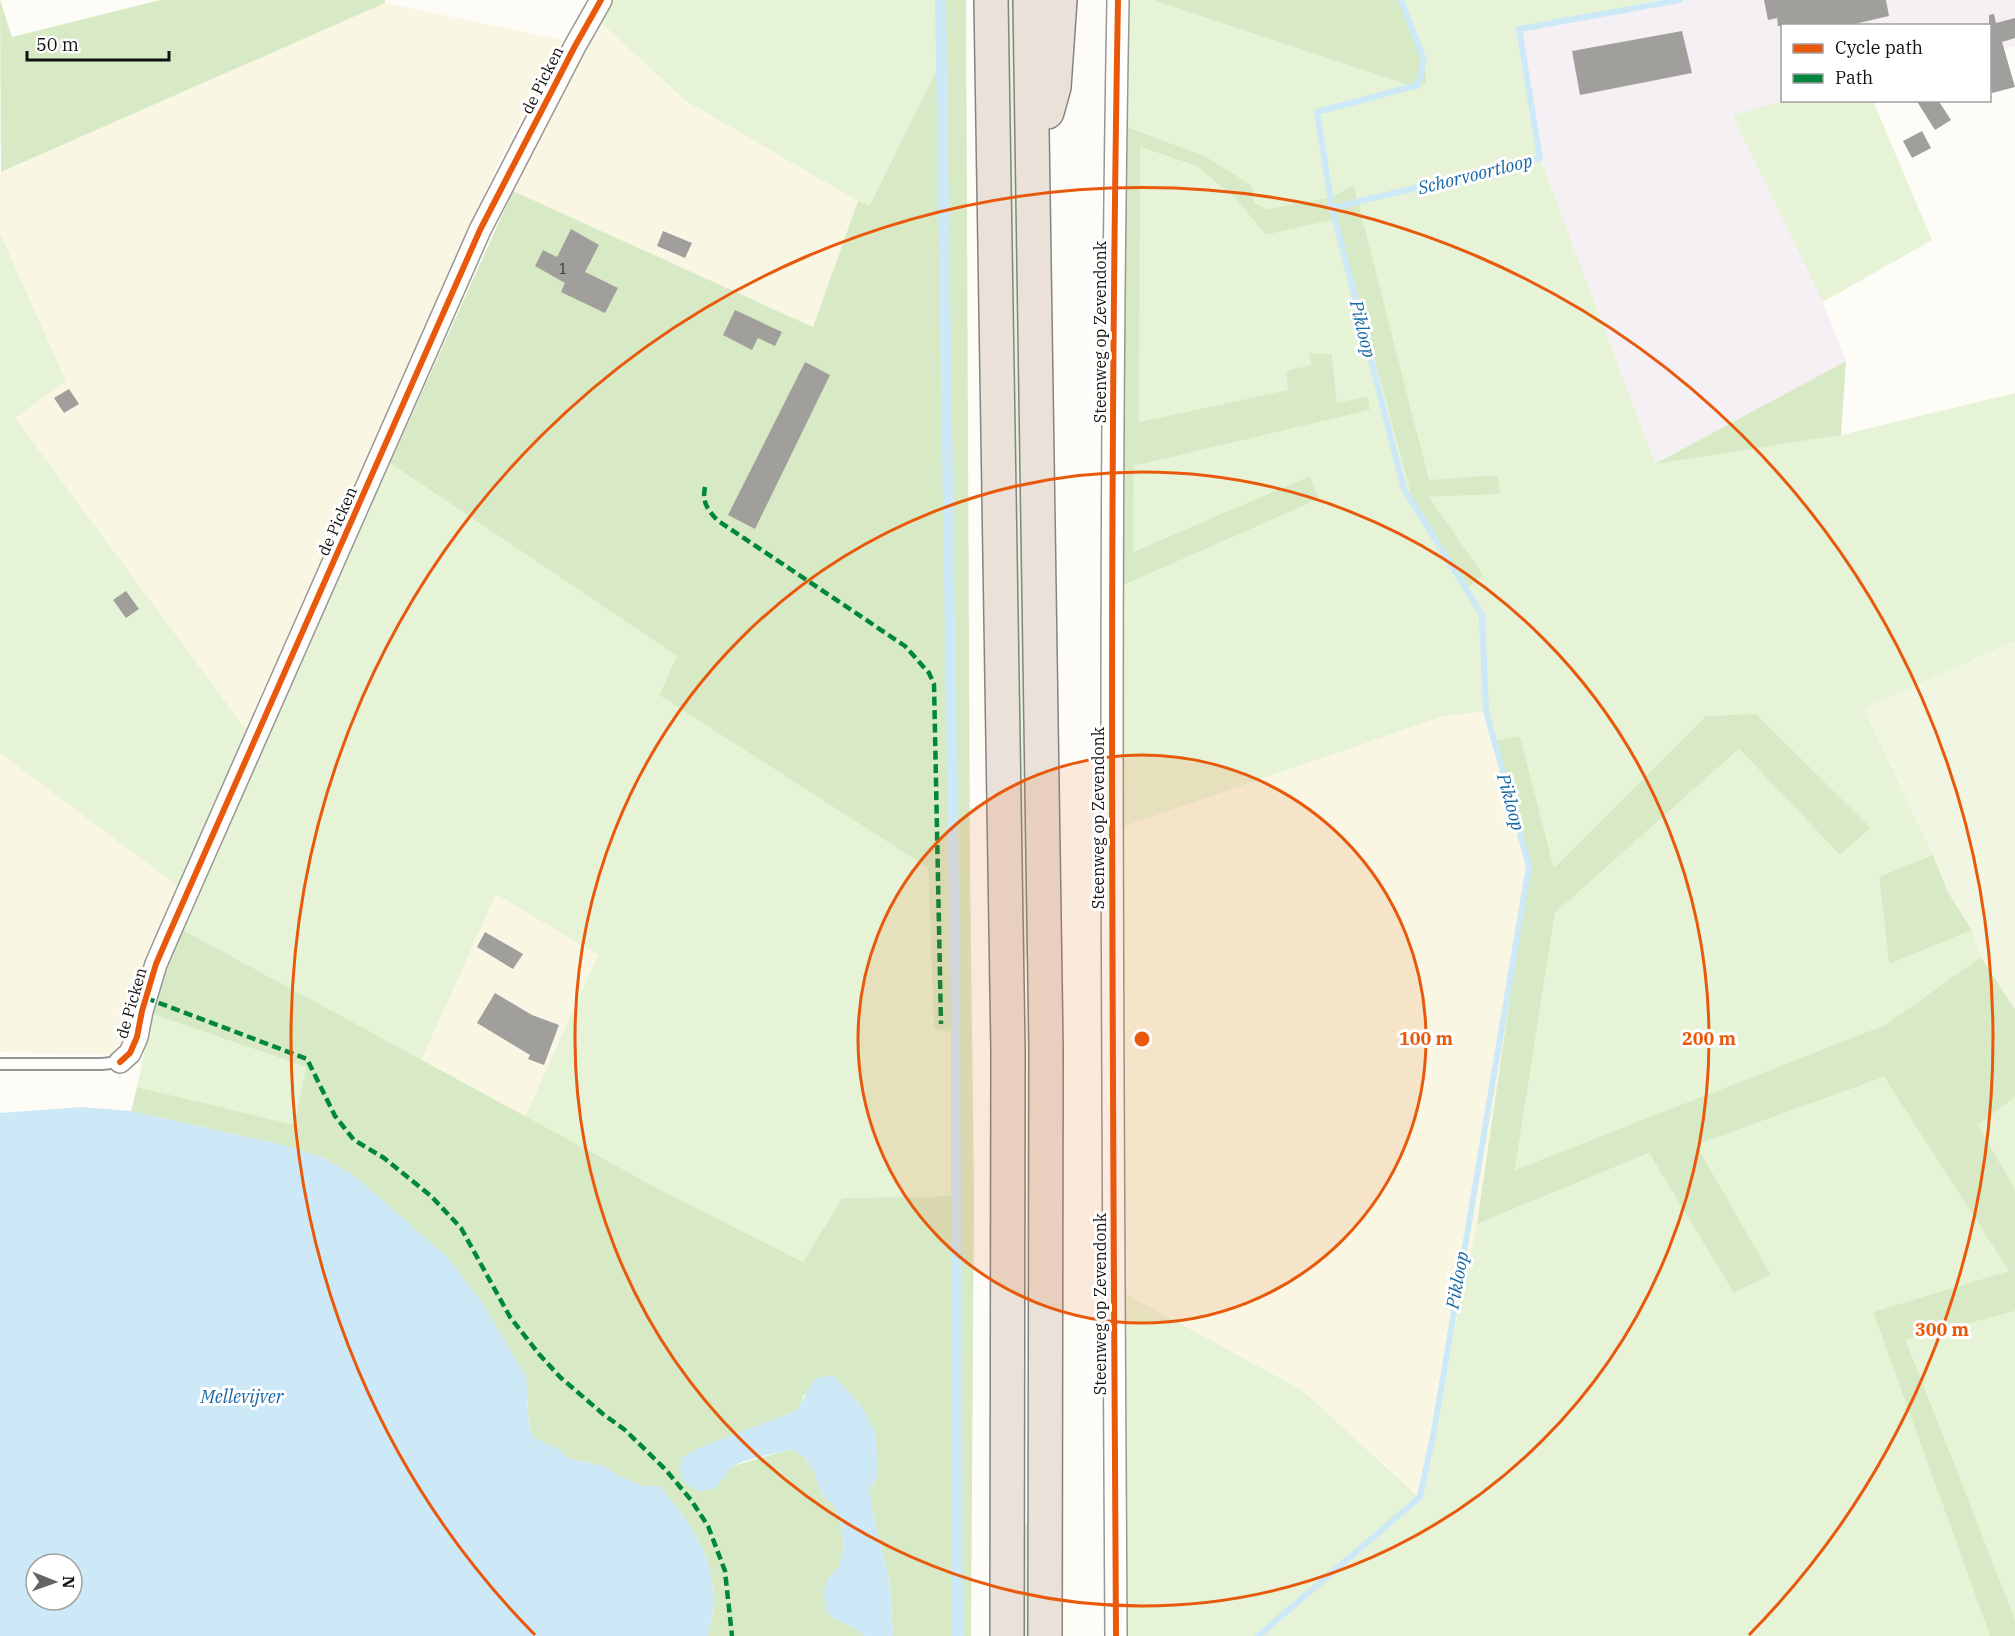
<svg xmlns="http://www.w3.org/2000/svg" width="2015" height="1636" font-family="'IBM Plex Serif',serif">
<rect width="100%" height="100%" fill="#fdfcf7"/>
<polygon fill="#f5f0f3" points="1661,0 2015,0 2015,46 1990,51 1990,26 1782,26 1782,100 1789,101 1732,115 1823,302 1846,361 1655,464 1540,158 1519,29"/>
<g fill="#f9f7e4">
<polygon points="385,3 564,40 502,155 364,462 247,731 15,418 66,381 0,233 0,173"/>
<polygon points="599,21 686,101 858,201 813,327 513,191"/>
<polygon points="1486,711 1529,866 1477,1224 1420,1497 1302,1390 1126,1294 1122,827 1444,716"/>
<polygon points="0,753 179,887 129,1035 120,1052 111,1055 0,1052"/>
<polygon points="495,893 598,955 525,1117 421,1061"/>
</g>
<g fill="#e7f3d7">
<polygon points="611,0 935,0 937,69 868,207 686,101 599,21"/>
<polygon points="1004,0 1014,0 1031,957 1021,959"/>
<polygon points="1128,0 1153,0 1411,86 1427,82 1424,60 1401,0 1661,0 1519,29 1540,158 1655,463 1841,435 2015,393 2015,641 1864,709 1933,855 1879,878 1889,964 1972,930 1981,957 1885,1025 1515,1171 1555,913 1739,749 1840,855 1870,829 1707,716 1554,868 1520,736 1493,741 1485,711 1444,716 1122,827 1119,587 1319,499 1310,477 1133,552 1134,466 1370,410 1368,396 1337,404 1332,354 1310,353 1311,365 1289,390 1139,422 1139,147 1196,166 1234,197 1266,235 1337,219 1411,495 1482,575 1428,497 1501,494 1496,475 1429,481 1354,187 1327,198 1267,209 1254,202 1251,186 1207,157 1125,126"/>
<polygon points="1789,100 1873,101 1932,240 1823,302 1732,115"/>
<polygon points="0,233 66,381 15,418 247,731 179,887 0,753"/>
<polygon points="390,463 677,656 659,695 928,868 934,1029 951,1031 951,1196 842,1198 803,1262 659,1189 525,1117 598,955 496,894 421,1061 183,930"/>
<polygon points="152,1014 306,1067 294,1126 137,1087"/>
<polygon points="1884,1077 2010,1272 1873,1312 1990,1636 1127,1636 1126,1294 1302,1390 1419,1497 1477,1224 1649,1153 1735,1293 1771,1275 1695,1145"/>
<polygon points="2015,1097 2015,1189 1978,1125"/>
<polygon points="2015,1311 2015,1619 1906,1339"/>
<polygon points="1024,1523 1033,1530 1032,1636 1022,1636"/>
</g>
<g fill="#d8eac5">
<polygon points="0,0 12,37 160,0 385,0 385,3 1,172"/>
<path d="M 935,0 L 966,0 L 970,869 L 974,1195 L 971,1636 L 893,1636 L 890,1585 L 871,1505 L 870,1488 L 874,1482 L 860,1404 L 833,1375 L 804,1395 L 800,1406 L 793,1412 L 773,1420 L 727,1471 L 736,1465 L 792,1449 L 805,1458 L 815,1474 L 822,1495 L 833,1504 L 840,1520 L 844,1547 L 839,1567 L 828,1578 L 831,1617 L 853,1627 L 865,1636 L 708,1636 C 710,1625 713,1614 713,1603 C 715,1554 689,1522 660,1486 L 643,1486 L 621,1477 L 602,1465 L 570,1459 L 556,1448 L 535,1439 L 529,1428 L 526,1377 L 448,1258 L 355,1176 L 322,1157 L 278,1144 L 131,1111 L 137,1087 L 294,1125 L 306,1067 L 152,1014 L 167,962 L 183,930 L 659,1189 L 803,1262 L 842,1198 L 951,1196 L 951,1032 L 934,1029 L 928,868 L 659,695 L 677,656 L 390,463 L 513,191 L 813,327 L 858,201 L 869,206 L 937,69 Z"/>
<polygon points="1153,0 1401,0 1424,60 1427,83 1411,86"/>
<polygon points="1125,126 1207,157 1252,186 1254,202 1267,209 1327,198 1354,186 1429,480 1497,475 1501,494 1429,497 1483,575 1468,587 1411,495 1337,219 1266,235 1234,197 1196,166 1140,147 1139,422 1288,390 1286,371 1311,365 1309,353 1332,354 1337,403 1368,396 1370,410 1134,466 1133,552 1310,476 1319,499 1119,587"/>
<polygon points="1846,361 1841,435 1655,464"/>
<polygon points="1756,714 1871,828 1840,855 1739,749 1555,913 1515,1170 1885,1025 1981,957 2015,1009 2015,1097 1978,1125 2015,1189 2015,1311 1906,1340 2015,1619 2015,1636 1990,1636 1873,1312 2009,1271 1884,1077 1696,1145 1771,1275 1734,1293 1649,1153 1477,1224 1529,866 1493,741 1520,736 1554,868 1706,716"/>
<polygon points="1933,855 1948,892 1972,930 1889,964 1879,877"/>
</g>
<polygon fill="#f0f6e1" points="2015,641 2015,1009 1981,957 1972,930 1948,892 1933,855 1864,709"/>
<g fill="#cde8f7" fill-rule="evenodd">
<polygon points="935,0 946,0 947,73 960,964 963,1636 951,1636 951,1031"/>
<path d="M 82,1107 L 131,1111 L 278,1144 L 322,1157 L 355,1176 L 448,1258 L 484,1305 L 526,1377 L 529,1428 L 535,1438 L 556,1448 L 570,1459 L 602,1465 L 621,1477 L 643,1486 L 660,1486 C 689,1522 715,1554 713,1603 C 713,1614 710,1625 708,1636 L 0,1636 L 0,1113 ZM 36,1564 L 72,1564 L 72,1600 L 36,1600 Z"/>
<path d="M 833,1375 L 860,1404 L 876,1434 L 878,1475 L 870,1488 L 871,1505 L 890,1585 L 893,1636 L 865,1636 L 853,1627 L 831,1617 L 825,1608 L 824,1589 L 828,1578 L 839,1567 L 844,1547 L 840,1520 L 833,1504 L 822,1496 L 815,1474 L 805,1458 L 792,1449 C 774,1454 754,1457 737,1464 C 726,1469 724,1481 715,1487 C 694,1500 674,1479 682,1457 L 701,1447 L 793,1412 C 812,1397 802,1377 833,1375 Z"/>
</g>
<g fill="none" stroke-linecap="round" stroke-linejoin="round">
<g stroke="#cde8f7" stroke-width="6">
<polyline points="1332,208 1540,158 1519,29 1680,0"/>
<polyline points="1258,1636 1420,1497 1434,1431 1529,866 1486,711 1482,615 1404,489 1332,208 1317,112 1418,85 1424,60 1401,0"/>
</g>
</g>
<g fill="#a19f9c">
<polygon points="1764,0 1886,0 1889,16 1846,26 1778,26 1777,18 1768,20"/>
<polygon points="1994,14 1996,23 2015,18 2015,38 2002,42 2015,87 1992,93 1989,81 1989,15"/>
<polygon points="1682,31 1692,73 1580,95 1572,51"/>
<polygon points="1916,100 1938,100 1951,120 1935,130"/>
<polygon points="1922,131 1931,148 1912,158 1903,141"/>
<polygon points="571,229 599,245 585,272 618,288 605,313 561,292 565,283 535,266 543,250 557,257"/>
<polygon points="663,231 692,243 685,258 657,246"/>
<polygon points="735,310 782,332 775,346 758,338 752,350 723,335"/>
<polygon points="805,362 830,375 755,529 728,515"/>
<polygon points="69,389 79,404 64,413 54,398"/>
<polygon points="126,591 139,609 126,618 113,600"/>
<polygon points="485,932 523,954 513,969 477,947"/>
<polygon points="495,993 532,1015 559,1025 544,1065 528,1059 530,1055 477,1023"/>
</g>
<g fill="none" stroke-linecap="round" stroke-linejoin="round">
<g stroke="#979795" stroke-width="14">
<polyline id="service" points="0,1064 102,1064 120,1062"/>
</g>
<g stroke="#979795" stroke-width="24">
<g id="minor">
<polyline points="120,1062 130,1053 137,1037 142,1011 156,964 169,934 480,230 575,46 601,0"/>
<path d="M 1116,1636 C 1113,1091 1108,545 1118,0"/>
</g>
</g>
<g stroke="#858482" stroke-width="36">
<g id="motorway">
<polyline points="991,0 1008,1050 1007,1636"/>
<polyline points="1030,0 1046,1048 1045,1636"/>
<polyline points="1047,112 1054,87 1060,0"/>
</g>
</g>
<use href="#service" stroke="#fffffe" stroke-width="10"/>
<use href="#minor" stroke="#fffffe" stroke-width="21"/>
<use href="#motorway" stroke="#eae1d8" stroke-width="33"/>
<g stroke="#00873e" stroke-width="4.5" stroke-dasharray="9 4.5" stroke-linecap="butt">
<path d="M 705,487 C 702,502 707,509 717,520 L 905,646 L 929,673 L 934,684 L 941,1024"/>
<polyline points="146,998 307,1059 335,1116 354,1140 384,1158 431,1196 461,1228 510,1317 539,1354 560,1377 603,1414 625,1430 665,1469 691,1500 708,1526 725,1571 732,1636"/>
</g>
<g stroke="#fff" stroke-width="10">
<g id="cycleway">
<polyline points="120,1062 130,1053 137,1037 142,1011 156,964 169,934 480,230 575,46 601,0"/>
<path d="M 1116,1636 C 1113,1091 1108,545 1118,0"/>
</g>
</g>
<use href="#cycleway" stroke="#e8590c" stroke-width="6"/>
</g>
<circle cx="1142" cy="1039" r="284" fill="#e8590c" fill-opacity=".12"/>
<g fill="none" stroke="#e8590c" stroke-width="3">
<circle cx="1142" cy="1039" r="284"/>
<circle cx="1142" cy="1039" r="567"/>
<path d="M535 1635A851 851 0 1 1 1749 1635"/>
</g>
<g text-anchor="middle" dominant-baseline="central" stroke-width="6" stroke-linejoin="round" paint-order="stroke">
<g font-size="14" fill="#353434">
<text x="563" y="269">1</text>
</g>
<g font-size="16" fill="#111" stroke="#fff">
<text transform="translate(542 80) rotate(-63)">de Picken</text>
<text transform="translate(1100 332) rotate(-90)">Steenweg op Zevendonk</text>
<text transform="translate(337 521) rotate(-66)">de Picken</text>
<text transform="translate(1098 818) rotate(-90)">Steenweg op Zevendonk</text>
<text transform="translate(131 1003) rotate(-74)">de Picken</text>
<text transform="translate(1100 1304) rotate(-90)">Steenweg op Zevendonk</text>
</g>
<g font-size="18" font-style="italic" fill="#1768a6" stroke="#fff">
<text transform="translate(1475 174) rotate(-14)">Schorvoortloop</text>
<text transform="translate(1363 329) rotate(76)">Pikloop</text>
<text transform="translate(1511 802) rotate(74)">Pikloop</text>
<text transform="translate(1457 1280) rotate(-80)">Pikloop</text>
<text x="242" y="1396">Mellevijver</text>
</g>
</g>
<circle cx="1142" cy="1039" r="9" fill="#e8590c" stroke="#fff" stroke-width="3"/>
<g font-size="18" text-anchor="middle" font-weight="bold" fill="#e8590c" stroke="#fff" stroke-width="6" stroke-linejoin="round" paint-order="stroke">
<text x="1426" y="1045">100 m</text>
<text x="1709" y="1045">200 m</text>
<text x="1942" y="1336">300 m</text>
</g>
<rect x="1781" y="24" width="210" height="78" fill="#ffffff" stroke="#a0a0a0" stroke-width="1.5"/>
<rect x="1793" y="44" width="30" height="9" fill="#e8590c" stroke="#a0a0a0" stroke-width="1.5"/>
<text x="1835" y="54" font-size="18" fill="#111111">Cycle path</text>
<rect x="1793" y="74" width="30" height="9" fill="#00873e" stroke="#a0a0a0" stroke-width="1.5"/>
<text x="1835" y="84" font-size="18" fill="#111111">Path</text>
<g transform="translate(54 1582) rotate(91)"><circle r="28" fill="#ffffff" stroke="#a0a0a0" stroke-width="1.5"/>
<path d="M0-4.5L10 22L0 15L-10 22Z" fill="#646362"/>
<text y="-9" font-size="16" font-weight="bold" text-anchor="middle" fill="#111111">N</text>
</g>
<path d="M27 51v9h142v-9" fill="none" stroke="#111111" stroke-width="3"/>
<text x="36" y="51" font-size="18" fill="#111111" stroke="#ffffff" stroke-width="4.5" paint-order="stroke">50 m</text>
</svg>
